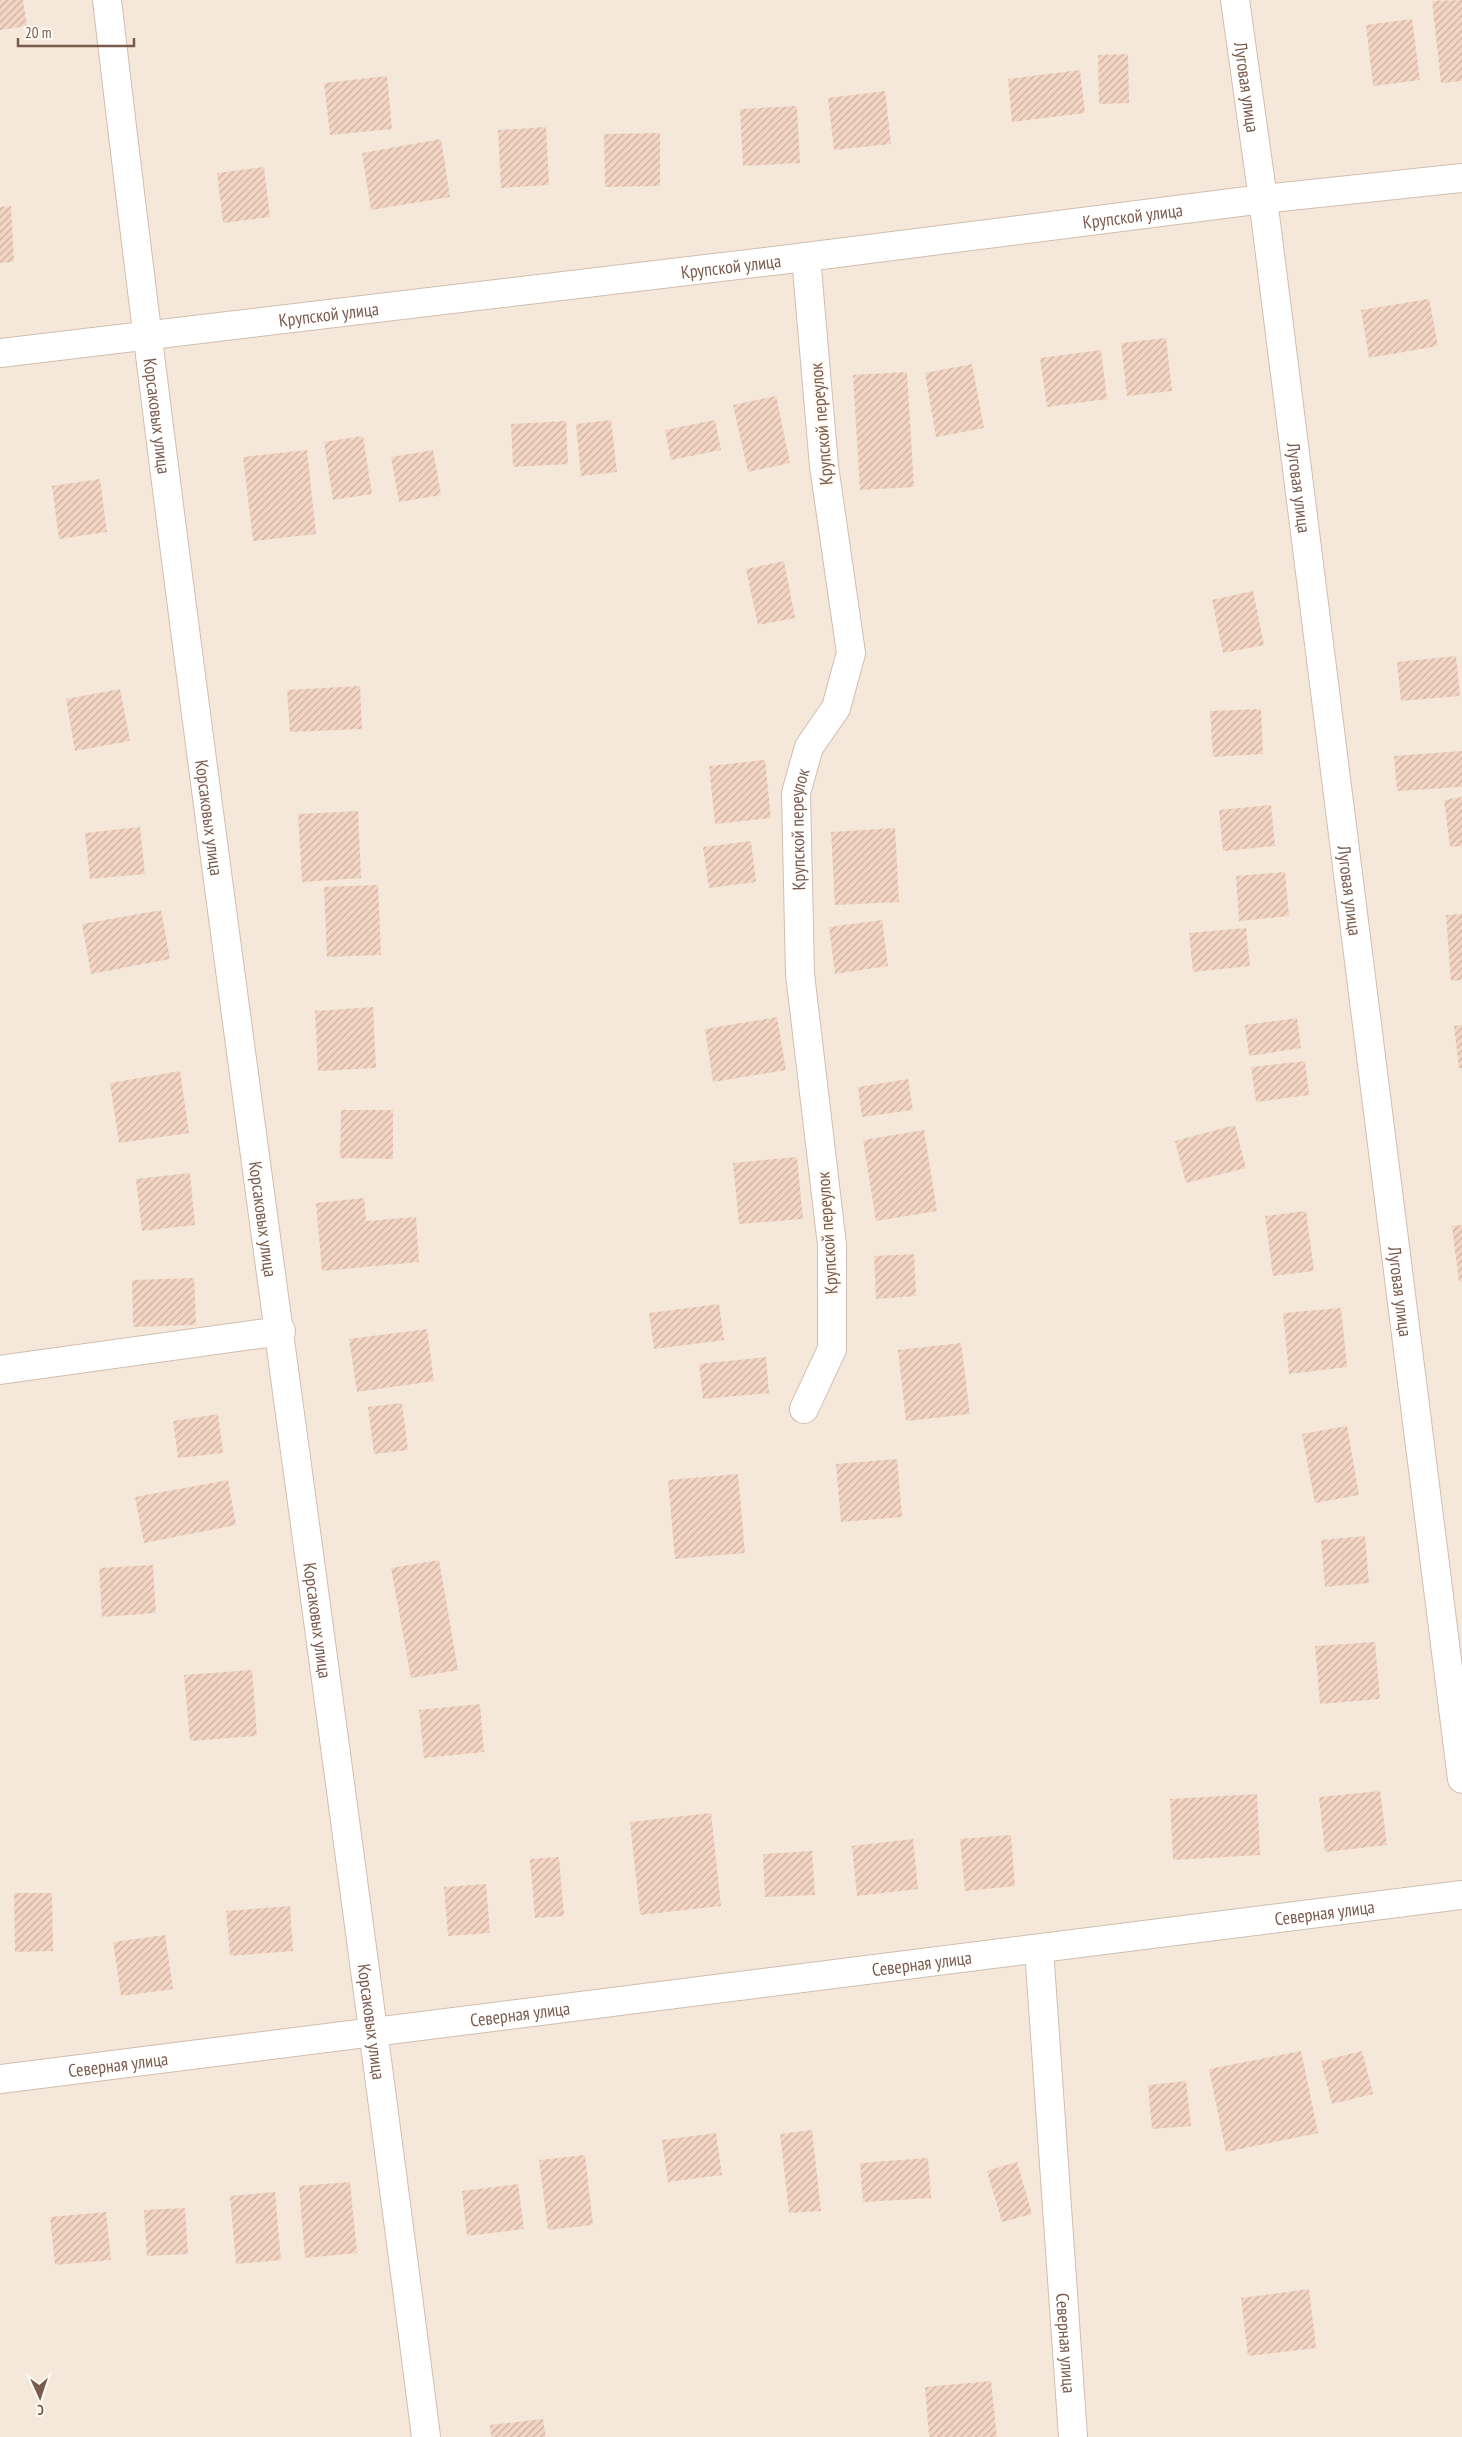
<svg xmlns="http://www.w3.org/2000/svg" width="1462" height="2437" font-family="'PT Sans Narrow',sans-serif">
<defs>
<pattern id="building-hatch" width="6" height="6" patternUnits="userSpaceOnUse" patternTransform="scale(1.25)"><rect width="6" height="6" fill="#f3d5c3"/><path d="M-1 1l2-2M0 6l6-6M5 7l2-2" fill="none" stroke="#cab0a1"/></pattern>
</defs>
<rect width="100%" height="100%" fill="#fdf6ec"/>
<rect fill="#f5e8da" x="0" y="0" width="1462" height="2437"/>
<g fill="url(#building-hatch)">
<polygon points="0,0 23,0 27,26 0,30"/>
<polygon points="1462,0 1462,81 1441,83 1432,1"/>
<polygon points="1412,19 1420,80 1373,86 1366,25"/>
<polygon points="1128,54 1129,103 1099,104 1098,55"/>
<polygon points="1080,70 1085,113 1012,122 1008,79"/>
<polygon points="387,76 392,129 330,135 324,83"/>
<polygon points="885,91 891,144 834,150 828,98"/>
<polygon points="797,106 800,163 743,166 740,109"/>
<polygon points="546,127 549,185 501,188 498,130"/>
<polygon points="660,133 660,186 605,187 604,134"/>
<polygon points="441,139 450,197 371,210 362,153"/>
<polygon points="264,167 270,217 223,223 217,173"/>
<polygon points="11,206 14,262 0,263 0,207"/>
<polygon points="1429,299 1438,346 1369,358 1361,310"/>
<polygon points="1166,338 1172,391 1127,396 1121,343"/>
<polygon points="1101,350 1107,399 1047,407 1040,358"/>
<polygon points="972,364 984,428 936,437 925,373"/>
<polygon points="907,372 914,487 860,490 853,375"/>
<polygon points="776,396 790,463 748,472 733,405"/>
<polygon points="611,420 617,472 581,476 576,424"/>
<polygon points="715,420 721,450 671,460 665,430"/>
<polygon points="566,421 568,464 513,467 511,424"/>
<polygon points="363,436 372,494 333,500 324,442"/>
<polygon points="307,450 316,534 253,541 243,457"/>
<polygon points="433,450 441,495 399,502 391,457"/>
<polygon points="100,479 107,532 59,539 52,486"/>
<polygon points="784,561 795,618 758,625 746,569"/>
<polygon points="1253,591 1264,645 1223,653 1212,600"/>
<polygon points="1456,656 1460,696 1401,701 1397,662"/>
<polygon points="360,686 362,729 290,732 287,690"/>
<polygon points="120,689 130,741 75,751 66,699"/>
<polygon points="1261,709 1263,754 1213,757 1210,711"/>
<polygon points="1462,751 1462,787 1397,791 1394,756"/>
<polygon points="765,760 771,818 715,824 709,766"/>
<polygon points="1462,797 1462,846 1450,847 1444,800"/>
<polygon points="1271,805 1275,846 1223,851 1219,810"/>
<polygon points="358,811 361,878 302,882 298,814"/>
<polygon points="140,827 145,874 90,879 85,833"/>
<polygon points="895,828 899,902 835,905 831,832"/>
<polygon points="751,841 756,882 709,888 703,847"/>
<polygon points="1285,872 1289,916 1239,921 1236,876"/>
<polygon points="378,885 381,955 327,957 324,887"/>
<polygon points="161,910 170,959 91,974 82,924"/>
<polygon points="1462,914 1462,980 1451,981 1446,915"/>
<polygon points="882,920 888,966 835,974 829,927"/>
<polygon points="1246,928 1250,966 1193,972 1189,933"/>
<polygon points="373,1007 376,1068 318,1071 315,1011"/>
<polygon points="777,1017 786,1070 713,1082 705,1029"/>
<polygon points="1297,1018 1301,1048 1249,1056 1245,1025"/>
<polygon points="1462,1025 1462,1068 1459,1068 1454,1026"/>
<polygon points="1305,1061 1309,1095 1256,1102 1251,1067"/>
<polygon points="180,1071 189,1133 119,1143 110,1083"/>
<polygon points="908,1079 913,1110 862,1117 858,1087"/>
<polygon points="341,1110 393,1110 393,1159 340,1158"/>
<polygon points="1235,1125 1246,1168 1186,1183 1175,1141"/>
<polygon points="924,1130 937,1211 876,1221 863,1140"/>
<polygon points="797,1157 803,1219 739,1224 733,1163"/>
<polygon points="190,1173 195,1225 142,1231 136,1179"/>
<polygon points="364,1198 366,1221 416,1217 419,1262 322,1271 316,1203"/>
<polygon points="1306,1211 1314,1271 1273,1276 1265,1216"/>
<polygon points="1462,1225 1462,1281 1459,1282 1452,1226"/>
<polygon points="914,1254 916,1296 876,1299 874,1256"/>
<polygon points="194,1278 196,1325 133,1327 132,1280"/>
<polygon points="719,1304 724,1340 654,1349 649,1313"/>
<polygon points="1341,1308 1347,1367 1289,1374 1283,1313"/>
<polygon points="427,1329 434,1381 357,1392 349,1339"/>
<polygon points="961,1343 970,1414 906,1421 898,1350"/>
<polygon points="766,1357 769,1393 703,1399 699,1364"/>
<polygon points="402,1403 408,1450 374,1454 368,1407"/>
<polygon points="218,1414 223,1453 178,1458 173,1421"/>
<polygon points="1347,1426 1359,1495 1315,1503 1302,1434"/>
<polygon points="897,1459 902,1517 841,1522 836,1464"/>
<polygon points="738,1474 745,1553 675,1559 668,1480"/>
<polygon points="228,1480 236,1525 144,1543 135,1497"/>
<polygon points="1365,1536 1369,1583 1325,1587 1321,1540"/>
<polygon points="439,1560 458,1670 411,1678 391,1568"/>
<polygon points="153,1565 156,1613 102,1617 99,1568"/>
<polygon points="1375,1642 1380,1699 1320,1704 1315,1646"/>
<polygon points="252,1670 257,1736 190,1741 184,1675"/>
<polygon points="480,1704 484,1752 424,1758 419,1710"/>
<polygon points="1380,1791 1387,1845 1325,1852 1319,1797"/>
<polygon points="1257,1794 1260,1855 1173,1860 1170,1799"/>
<polygon points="711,1813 721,1906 640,1915 630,1822"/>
<polygon points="1011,1835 1015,1886 965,1891 960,1839"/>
<polygon points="913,1839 918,1889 857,1896 852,1846"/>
<polygon points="812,1851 815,1895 765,1897 763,1854"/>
<polygon points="559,1857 564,1916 535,1918 530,1859"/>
<polygon points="486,1884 490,1933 448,1936 444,1887"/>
<polygon points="14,1893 52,1893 53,1951 15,1952"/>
<polygon points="290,1906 293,1951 230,1956 226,1911"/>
<polygon points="165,1935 173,1989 121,1996 113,1942"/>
<polygon points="1301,2051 1318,2133 1226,2152 1209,2069"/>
<polygon points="1362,2051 1373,2094 1332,2104 1321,2061"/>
<polygon points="1186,2081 1191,2126 1152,2129 1148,2085"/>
<polygon points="812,2130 821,2211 789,2213 780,2134"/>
<polygon points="716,2133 722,2175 668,2182 662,2140"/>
<polygon points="585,2155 593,2225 548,2230 539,2160"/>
<polygon points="928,2158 931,2198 863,2202 860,2163"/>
<polygon points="1017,2162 1032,2214 1002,2222 987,2171"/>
<polygon points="350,2182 357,2253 305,2258 299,2186"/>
<polygon points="518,2184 524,2229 467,2236 462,2191"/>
<polygon points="275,2192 281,2260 236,2264 230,2196"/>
<polygon points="185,2208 188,2254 147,2256 144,2210"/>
<polygon points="106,2212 111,2260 55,2265 50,2217"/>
<polygon points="1309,2289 1316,2348 1248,2356 1241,2298"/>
<polygon points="991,2381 997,2437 929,2437 925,2387"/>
<polygon points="543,2419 546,2437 491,2437 490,2425"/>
</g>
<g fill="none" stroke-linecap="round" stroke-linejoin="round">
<g stroke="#d1beb0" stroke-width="30">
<g id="minor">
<path id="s1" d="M 107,0 C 202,814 323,1624 426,2437"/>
<path id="s2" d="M 1235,0 L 1263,199 L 1462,1779"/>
<path id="s3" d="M 0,353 L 806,257 L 1263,199 L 1462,178"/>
<polyline points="0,1370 281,1331"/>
<path id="s4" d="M 804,1409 L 832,1349 L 832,1245 L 800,974 L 796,793 L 809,747 L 836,708 L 851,653 L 824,466 L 806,257"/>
<path id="s5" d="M 1039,1949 L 1073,2437"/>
<path id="s6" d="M 0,2079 L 1462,1895"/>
</g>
</g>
<use href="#minor" stroke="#fff" stroke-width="28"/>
</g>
<g text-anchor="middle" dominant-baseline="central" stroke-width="5" stroke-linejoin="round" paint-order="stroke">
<g font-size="18" fill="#7a5c4d" stroke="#fffaf3">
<text stroke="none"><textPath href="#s2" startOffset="88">Луговая улица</textPath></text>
<text stroke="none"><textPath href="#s3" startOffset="1141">Крупской улица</textPath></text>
<text stroke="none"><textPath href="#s3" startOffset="736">Крупской улица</textPath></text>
<text stroke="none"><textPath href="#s3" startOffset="331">Крупской улица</textPath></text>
<text stroke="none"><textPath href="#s1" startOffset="419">Корсаковых улица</textPath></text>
<text transform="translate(821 424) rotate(-95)">Крупской переулок</text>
<text stroke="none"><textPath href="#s2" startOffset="492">Луговая улица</textPath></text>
<text stroke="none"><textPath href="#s1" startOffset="824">Корсаковых улица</textPath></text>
<text stroke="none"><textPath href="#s4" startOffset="588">Крупской переулок</textPath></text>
<text stroke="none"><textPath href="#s2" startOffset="898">Луговая улица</textPath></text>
<text stroke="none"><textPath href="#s1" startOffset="1229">Корсаковых улица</textPath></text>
<text transform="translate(827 1233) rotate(-94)">Крупской переулок</text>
<text stroke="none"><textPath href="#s2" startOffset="1302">Луговая улица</textPath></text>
<text stroke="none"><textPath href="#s1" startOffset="1634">Корсаковых улица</textPath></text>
<text stroke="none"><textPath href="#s6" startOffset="1335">Северная улица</textPath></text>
<text stroke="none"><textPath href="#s6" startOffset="929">Северная улица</textPath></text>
<text stroke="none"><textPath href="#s6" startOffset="524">Северная улица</textPath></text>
<text stroke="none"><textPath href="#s1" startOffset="2039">Корсаковых улица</textPath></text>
<text stroke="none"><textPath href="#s6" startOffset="119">Северная улица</textPath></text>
<text stroke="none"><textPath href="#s5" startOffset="395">Северная улица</textPath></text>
</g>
</g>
<g transform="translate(40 2397) rotate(177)" stroke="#fffaf3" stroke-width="4" paint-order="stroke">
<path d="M0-4L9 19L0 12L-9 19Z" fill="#7a5c4d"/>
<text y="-8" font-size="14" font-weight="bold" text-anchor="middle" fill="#7a5c4d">С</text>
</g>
<path d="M18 38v8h116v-8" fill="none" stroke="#7a5c4d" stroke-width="2.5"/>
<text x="25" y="38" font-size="15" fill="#7a5c4d" stroke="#fffaf3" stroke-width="4" paint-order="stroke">20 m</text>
</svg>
